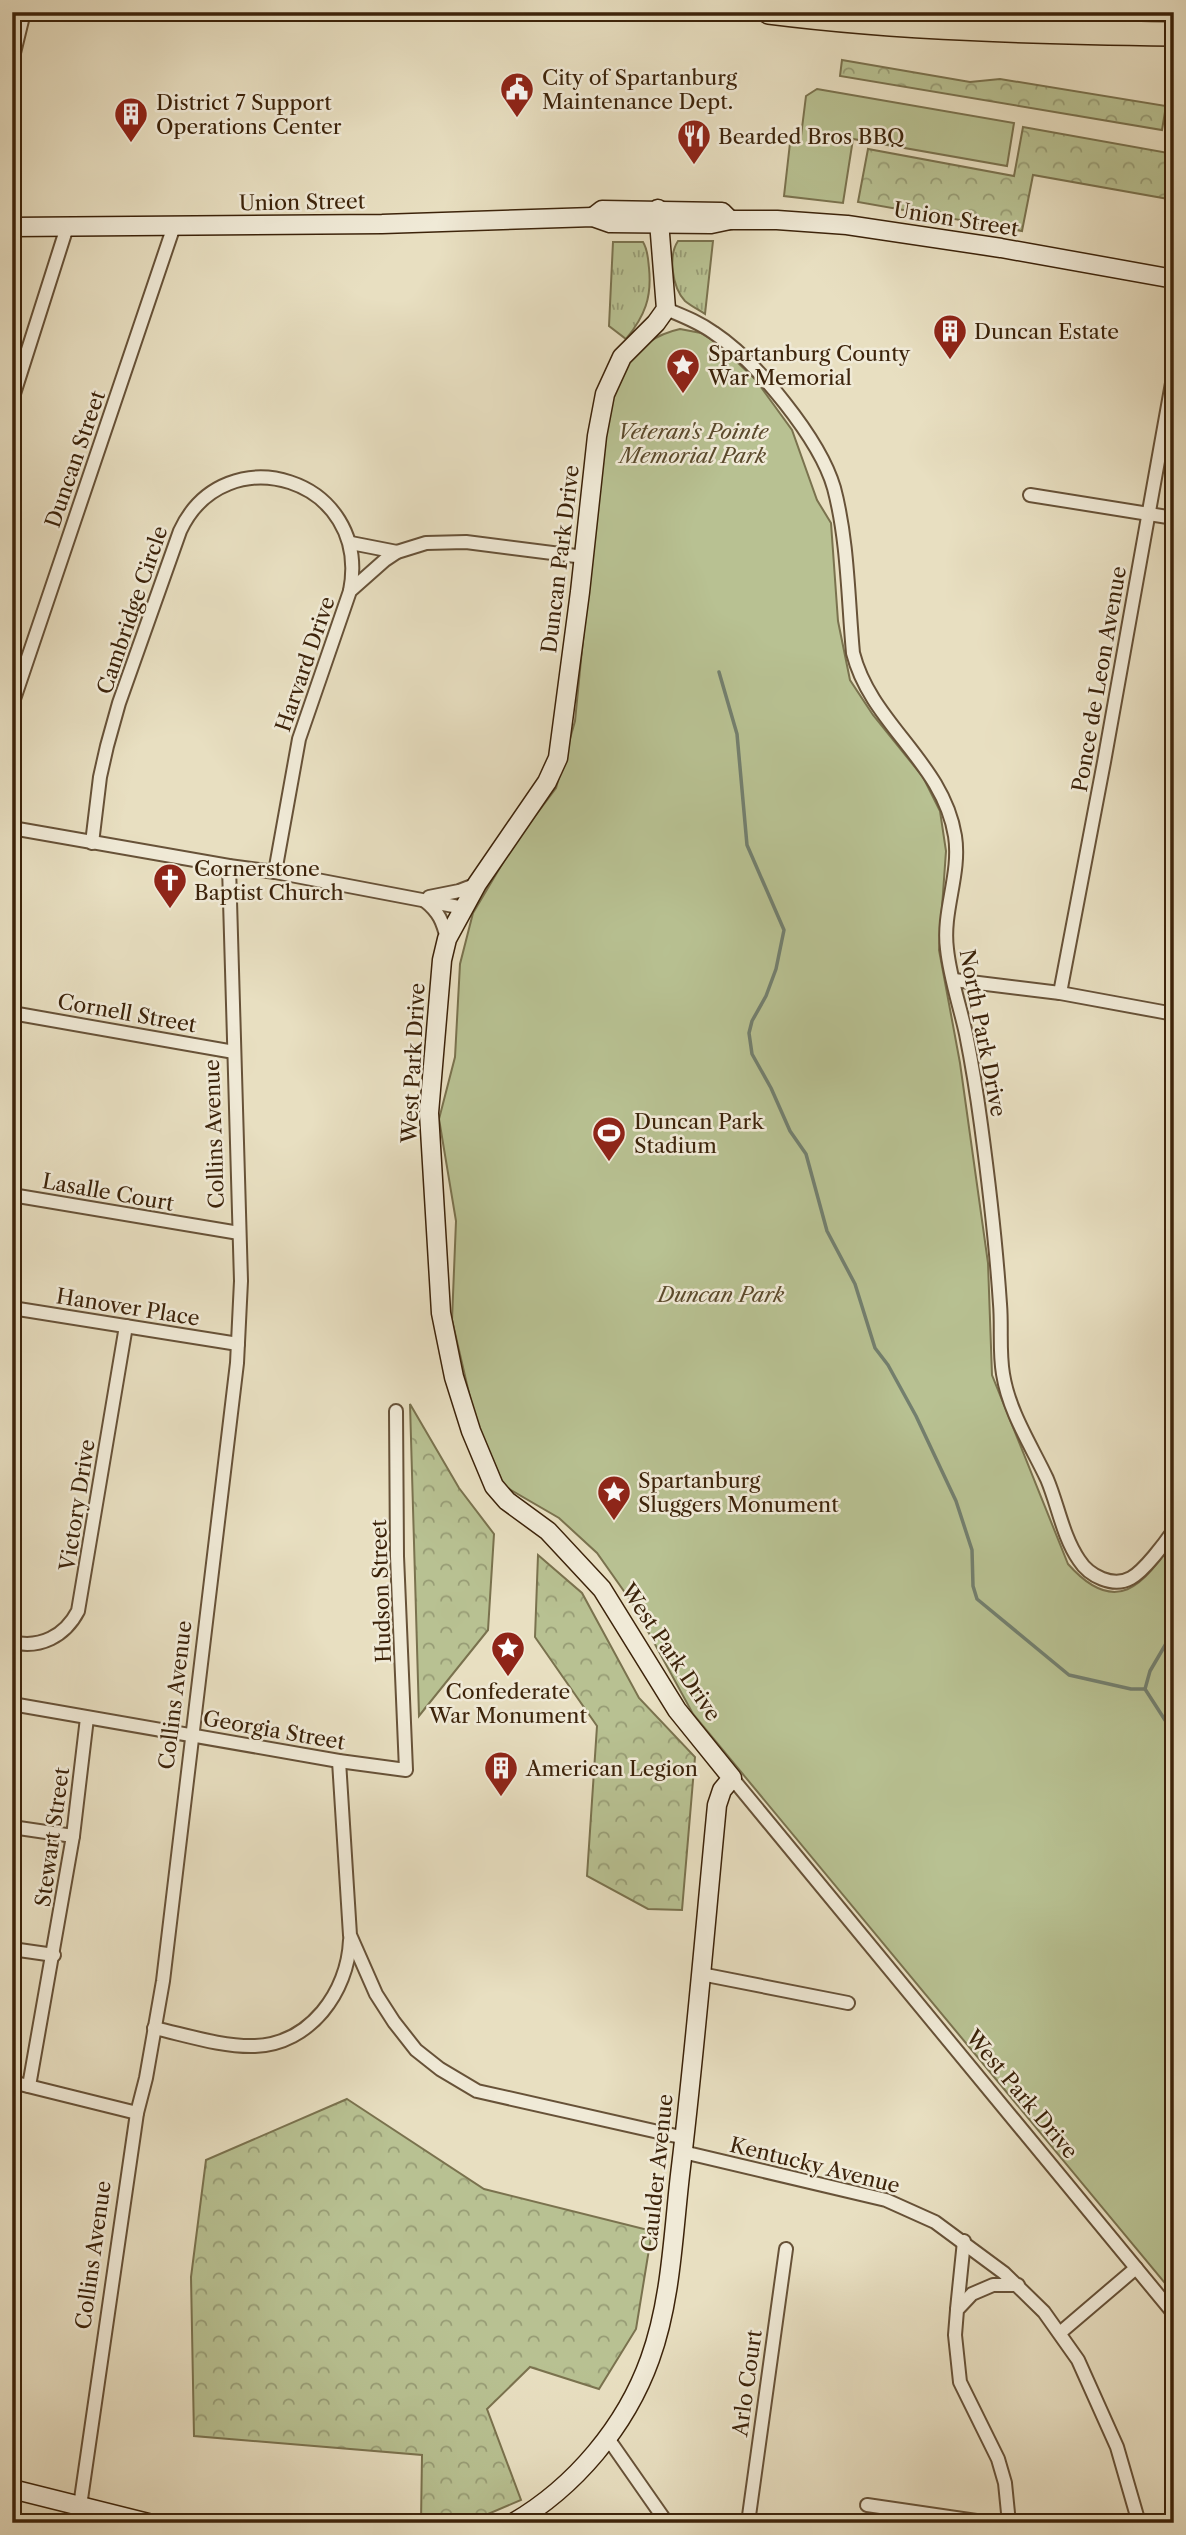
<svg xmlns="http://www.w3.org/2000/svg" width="1186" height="2535" font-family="'Libre Caslon Text',serif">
<defs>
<pattern id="grass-tufts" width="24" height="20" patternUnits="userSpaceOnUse" patternTransform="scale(1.75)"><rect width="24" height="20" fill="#b8c192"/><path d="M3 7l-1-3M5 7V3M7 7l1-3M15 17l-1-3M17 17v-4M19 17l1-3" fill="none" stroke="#979c75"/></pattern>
<pattern id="forest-crowns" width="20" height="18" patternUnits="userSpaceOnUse" patternTransform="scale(1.75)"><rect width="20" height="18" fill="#b8c192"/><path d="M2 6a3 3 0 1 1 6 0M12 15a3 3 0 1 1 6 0" fill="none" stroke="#979c75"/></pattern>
</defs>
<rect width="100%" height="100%" fill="#e8dfc1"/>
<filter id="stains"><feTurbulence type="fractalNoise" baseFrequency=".00286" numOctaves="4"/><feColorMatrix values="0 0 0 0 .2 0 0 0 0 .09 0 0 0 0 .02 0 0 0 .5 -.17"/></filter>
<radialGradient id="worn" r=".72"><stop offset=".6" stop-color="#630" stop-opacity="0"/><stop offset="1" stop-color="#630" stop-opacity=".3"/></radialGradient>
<g fill="url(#grass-tufts)" stroke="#7a724e" stroke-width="2">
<path d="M 678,241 L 713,241 L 705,314 C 699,310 691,306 685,301 C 672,287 668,256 678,241 Z"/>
<path d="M 613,242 L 643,242 C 648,250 648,259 649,268 C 652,297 645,316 626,339 L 609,326 Z"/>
</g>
<g fill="url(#forest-crowns)" stroke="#7a724e" stroke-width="2">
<polygon points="842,60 970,82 1000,79 1166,106 1162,130 840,76"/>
<polygon points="1023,127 1174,154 1174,200 1033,175 1022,231 858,202 868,149 1014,176"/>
<polygon points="410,1404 459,1488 494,1534 488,1630 419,1716"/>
<polygon points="538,1555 582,1593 639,1698 695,1757 682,1910 648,1909 587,1876 597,1726 535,1637"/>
<polygon points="347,2099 484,2189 652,2231 636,2329 599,2389 530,2367 487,2409 521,2500 467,2523 421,2523 422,2455 194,2436 191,2277 206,2160"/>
</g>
<g fill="#b8c192" stroke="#7a724e" stroke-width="2">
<polygon points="817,89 1014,123 1007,166 853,139 843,203 784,196 790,143 800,144 806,96"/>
<path d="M 680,329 L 701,333 L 717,343 L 755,379 L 792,430 L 817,500 L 831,523 L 838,621 L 850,680 L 873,715 L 923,777 L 940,811 L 946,851 L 939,950 L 960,1063 L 988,1263 L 992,1375 L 1068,1564 C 1115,1617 1144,1587 1174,1538 L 1174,2294 L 693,1714 L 633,1604 L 597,1553 L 559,1518 L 504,1486 L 475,1419 L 452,1320 L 456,1221 L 439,1119 L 455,1057 L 460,964 L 473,913 L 514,844 L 556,788 L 575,721 L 603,436 C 613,388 625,341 680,329 Z"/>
</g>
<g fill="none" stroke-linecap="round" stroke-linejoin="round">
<g stroke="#737f6e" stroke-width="3.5">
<polyline points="719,672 737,734 747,845 784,930 776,969 766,996 752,1021 749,1033 752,1054 771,1088 790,1131 806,1154 827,1231 855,1284 875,1348 888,1365 916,1416 956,1501 972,1550 973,1586 977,1599 1069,1675 1131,1689 1145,1689"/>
<polyline points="1174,1630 1150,1671 1145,1689 1174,1734"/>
</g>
<g stroke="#675238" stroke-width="16">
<g id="street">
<polyline points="1056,33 1057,12"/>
<polyline points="12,61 24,12"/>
<path d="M 666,309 C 683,316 699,322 714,333 C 756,361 820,439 834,488 C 848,541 848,599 853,653 C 871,724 943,762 955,836 C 961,874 942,911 947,949 C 950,978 960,1006 966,1034 C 972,1064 977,1095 981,1125 C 989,1184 996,1244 1000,1304 C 1002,1327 999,1351 1003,1374 C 1009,1412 1031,1445 1047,1479 C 1058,1505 1063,1537 1079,1560 C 1089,1576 1113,1588 1131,1578 C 1144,1571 1165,1543 1174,1530"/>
<polyline points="12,400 67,227"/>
<polyline points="1030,495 1174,518"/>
<polyline points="351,543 397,552"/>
<polyline points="12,705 174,226"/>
<polyline points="12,828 229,866 275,872 464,908"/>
<path d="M 92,843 L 100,777 L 107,746 L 119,703 L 180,531 C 225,434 372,478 350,591"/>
<polyline points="275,872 299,739 350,591 385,560 397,552 426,543 466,542 584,557"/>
<polyline points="429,897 459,891 477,884"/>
<path d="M 425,901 C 439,912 443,922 447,939"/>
<polyline points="954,980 1060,993 1174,1014"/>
<polyline points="1060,993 1104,762 1174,372"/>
<polyline points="12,1013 234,1052"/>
<polyline points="12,1195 239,1233"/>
<polyline points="12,1308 238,1344"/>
<path d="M 12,1642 C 40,1649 65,1636 78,1611 L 126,1326"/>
<polyline points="12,1704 339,1761 406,1770 397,1556 396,1411"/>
<polyline points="339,1761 350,1935 376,1994 394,2022 416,2050 440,2069 477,2091 685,2138"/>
<polyline points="732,1778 1174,2314"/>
<polyline points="12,1827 73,1836"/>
<polyline points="12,1949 54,1955"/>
<polyline points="701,1974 848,2003"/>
<path d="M 154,2028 C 186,2035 222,2047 255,2046 C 310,2044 348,1992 350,1940"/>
<polyline points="12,2082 137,2113"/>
<polyline points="29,2086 73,1836 87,1718"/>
<polyline points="683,2152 886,2200 935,2222 1004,2273 1044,2312 1078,2360 1117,2447 1139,2523"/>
<polyline points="957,2309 964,2241"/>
<polyline points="1061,2332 1136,2268"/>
<polyline points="607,2437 667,2523"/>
<polyline points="867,2505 990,2523"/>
<polyline points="80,2506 137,2113 146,2078 163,1981 237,1363 241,1281 229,866"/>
<polyline points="748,2523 786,2249"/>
<polyline points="1009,2523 1005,2483 998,2459 960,2382 955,2335 957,2310 972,2294 993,2285 1018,2285"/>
</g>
</g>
<g stroke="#3c230a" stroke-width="21">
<g id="secondary">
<polyline points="593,217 602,210 722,212 730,220"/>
<polyline points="12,227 382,224 593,217 610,223 711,224 730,220 777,220 847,225 1001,248 1174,279"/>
<polyline points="12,2489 148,2523"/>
<path d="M 513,2523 C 575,2487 626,2426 650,2359 C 671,2301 673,2236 680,2175 C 695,2052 705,1929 717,1805 L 722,1790 L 732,1778 L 677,1710 L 602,1589 L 548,1531 L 507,1501 L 494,1486 L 471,1431 L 454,1377 L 441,1313 L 429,1113 L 442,960 L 447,939 L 477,884 L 547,782 L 558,758 L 580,592 L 597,436 L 605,394 L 622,357 L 656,323 L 666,309 L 658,209"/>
</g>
</g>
<g stroke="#3c230a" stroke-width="26">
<path id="highway" d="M 769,12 C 903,29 1039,32 1174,34"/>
</g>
<use href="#street" stroke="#f0ead7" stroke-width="12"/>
<use href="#secondary" stroke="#f0ead7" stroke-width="18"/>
<use href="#highway" stroke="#e8dfc1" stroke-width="23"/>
</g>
<defs>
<g id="civic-pin" transform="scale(1.75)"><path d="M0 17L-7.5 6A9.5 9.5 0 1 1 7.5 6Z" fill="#8f2418" stroke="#f0ead7"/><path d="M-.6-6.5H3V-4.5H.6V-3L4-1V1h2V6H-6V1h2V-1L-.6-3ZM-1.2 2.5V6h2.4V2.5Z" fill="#fff"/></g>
<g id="building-pin" transform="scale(1.75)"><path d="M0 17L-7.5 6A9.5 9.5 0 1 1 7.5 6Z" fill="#8f2418" stroke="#f0ead7"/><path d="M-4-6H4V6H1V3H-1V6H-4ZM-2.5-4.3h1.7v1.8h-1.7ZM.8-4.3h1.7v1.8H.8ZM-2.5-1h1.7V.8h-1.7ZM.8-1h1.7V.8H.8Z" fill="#fff"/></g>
<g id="restaurant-pin" transform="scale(1.75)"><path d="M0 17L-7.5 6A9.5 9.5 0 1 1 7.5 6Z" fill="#8f2418" stroke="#f0ead7"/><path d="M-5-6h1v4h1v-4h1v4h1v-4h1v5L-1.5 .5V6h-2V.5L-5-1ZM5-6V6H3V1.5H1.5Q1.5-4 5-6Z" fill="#fff"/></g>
<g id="sight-pin" transform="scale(1.75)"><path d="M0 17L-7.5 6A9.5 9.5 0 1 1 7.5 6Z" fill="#8f2418" stroke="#f0ead7"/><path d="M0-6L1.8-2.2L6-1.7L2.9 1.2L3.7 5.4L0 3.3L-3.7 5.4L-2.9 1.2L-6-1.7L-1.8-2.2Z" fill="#fff"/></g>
<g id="church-pin" transform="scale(1.75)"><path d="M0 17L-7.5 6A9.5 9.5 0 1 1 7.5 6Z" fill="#8f2418" stroke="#f0ead7"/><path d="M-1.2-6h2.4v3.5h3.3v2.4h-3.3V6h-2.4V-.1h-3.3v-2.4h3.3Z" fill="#fff"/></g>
<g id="stadium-pin" transform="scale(1.75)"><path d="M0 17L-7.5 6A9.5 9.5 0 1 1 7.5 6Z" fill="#8f2418" stroke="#f0ead7"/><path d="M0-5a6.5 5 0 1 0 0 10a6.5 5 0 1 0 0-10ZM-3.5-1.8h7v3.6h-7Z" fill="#fff"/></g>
</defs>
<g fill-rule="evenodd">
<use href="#civic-pin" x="517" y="89"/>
<use href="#building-pin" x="131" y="114"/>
<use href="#restaurant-pin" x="694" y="136"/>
<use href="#building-pin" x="950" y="331"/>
<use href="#sight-pin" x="683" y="365"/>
<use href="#church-pin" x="170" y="880"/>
<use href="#stadium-pin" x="609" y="1133"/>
<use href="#sight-pin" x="614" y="1492"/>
<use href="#sight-pin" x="508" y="1648"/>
<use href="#building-pin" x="501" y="1768"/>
</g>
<g text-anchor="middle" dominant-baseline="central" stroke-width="5" stroke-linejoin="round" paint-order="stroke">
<g font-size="21" fill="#3c230a" stroke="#f0ead7" text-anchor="start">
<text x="542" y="77">City of Spartanburg<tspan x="542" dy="24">Maintenance Dept.</tspan></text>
<text x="156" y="102">District 7 Support<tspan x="156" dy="24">Operations Center</tspan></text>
<text x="718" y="136">Bearded Bros BBQ</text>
<text x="974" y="331">Duncan Estate</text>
<text x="708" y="353">Spartanburg County<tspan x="708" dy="24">War Memorial</tspan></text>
<text x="194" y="868">Cornerstone<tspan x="194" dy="24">Baptist Church</tspan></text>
<text x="634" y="1121">Duncan Park<tspan x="634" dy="24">Stadium</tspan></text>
<text x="638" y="1480">Spartanburg<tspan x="638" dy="24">Sluggers Monument</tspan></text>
<text x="508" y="1691" text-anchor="middle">Confederate<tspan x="508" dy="24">War Monument</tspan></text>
<text x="526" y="1768">American Legion</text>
</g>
<g font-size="21" fill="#3c230a" stroke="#f0ead7">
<text transform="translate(302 202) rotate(-1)">Union Street</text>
<text transform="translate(956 219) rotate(9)">Union Street</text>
<text transform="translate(75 459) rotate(-71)">Duncan Street</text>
<text transform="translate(560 559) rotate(-83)">Duncan Park Drive</text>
<text transform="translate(132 610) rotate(-71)">Cambridge Circle</text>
<text transform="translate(305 664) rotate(-71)">Harvard Drive</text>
<text transform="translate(1099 679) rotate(-80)">Ponce de Leon Avenue</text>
<text transform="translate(127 1013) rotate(10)">Cornell Street</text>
<text transform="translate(983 1033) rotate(79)">North Park Drive</text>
<text transform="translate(413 1063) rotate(-87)">West Park Drive</text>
<text transform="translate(214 1134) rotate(-92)">Collins Avenue</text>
<text transform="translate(108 1192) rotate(10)">Lasalle Court</text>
<text transform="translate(128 1307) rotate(9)">Hanover Place</text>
<text transform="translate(77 1505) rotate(-81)">Victory Drive</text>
<text transform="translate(381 1591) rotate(-92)">Hudson Street</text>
<text transform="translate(671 1652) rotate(56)">West Park Drive</text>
<text transform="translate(175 1695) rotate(-83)">Collins Avenue</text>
<text transform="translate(274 1730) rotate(10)">Georgia Street</text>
<text transform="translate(52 1837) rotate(-82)">Stewart Street</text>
<text transform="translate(1022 2094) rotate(50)">West Park Drive</text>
<text transform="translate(815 2165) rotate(14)">Kentucky Avenue</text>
<text transform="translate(657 2173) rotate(-84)">Caulder Avenue</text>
<text transform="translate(93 2255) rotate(-82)">Collins Avenue</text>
<text transform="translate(747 2383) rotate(-82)">Arlo Court</text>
</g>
<g font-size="21" font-style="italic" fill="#5b4a2c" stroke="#f0ead7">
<text x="693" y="431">Veteran's Pointe<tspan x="693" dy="24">Memorial Park</tspan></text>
<text x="721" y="1294">Duncan Park</text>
</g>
</g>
<rect width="1186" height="2535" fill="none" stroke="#e8dfc1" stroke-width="42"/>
<rect x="14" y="14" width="1158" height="2507" fill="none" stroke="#3c230a" stroke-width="3.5"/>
<rect x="21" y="21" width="1144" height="2493" fill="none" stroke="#3c230a" stroke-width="2"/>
<rect width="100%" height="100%" filter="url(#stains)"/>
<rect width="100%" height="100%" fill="url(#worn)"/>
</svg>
